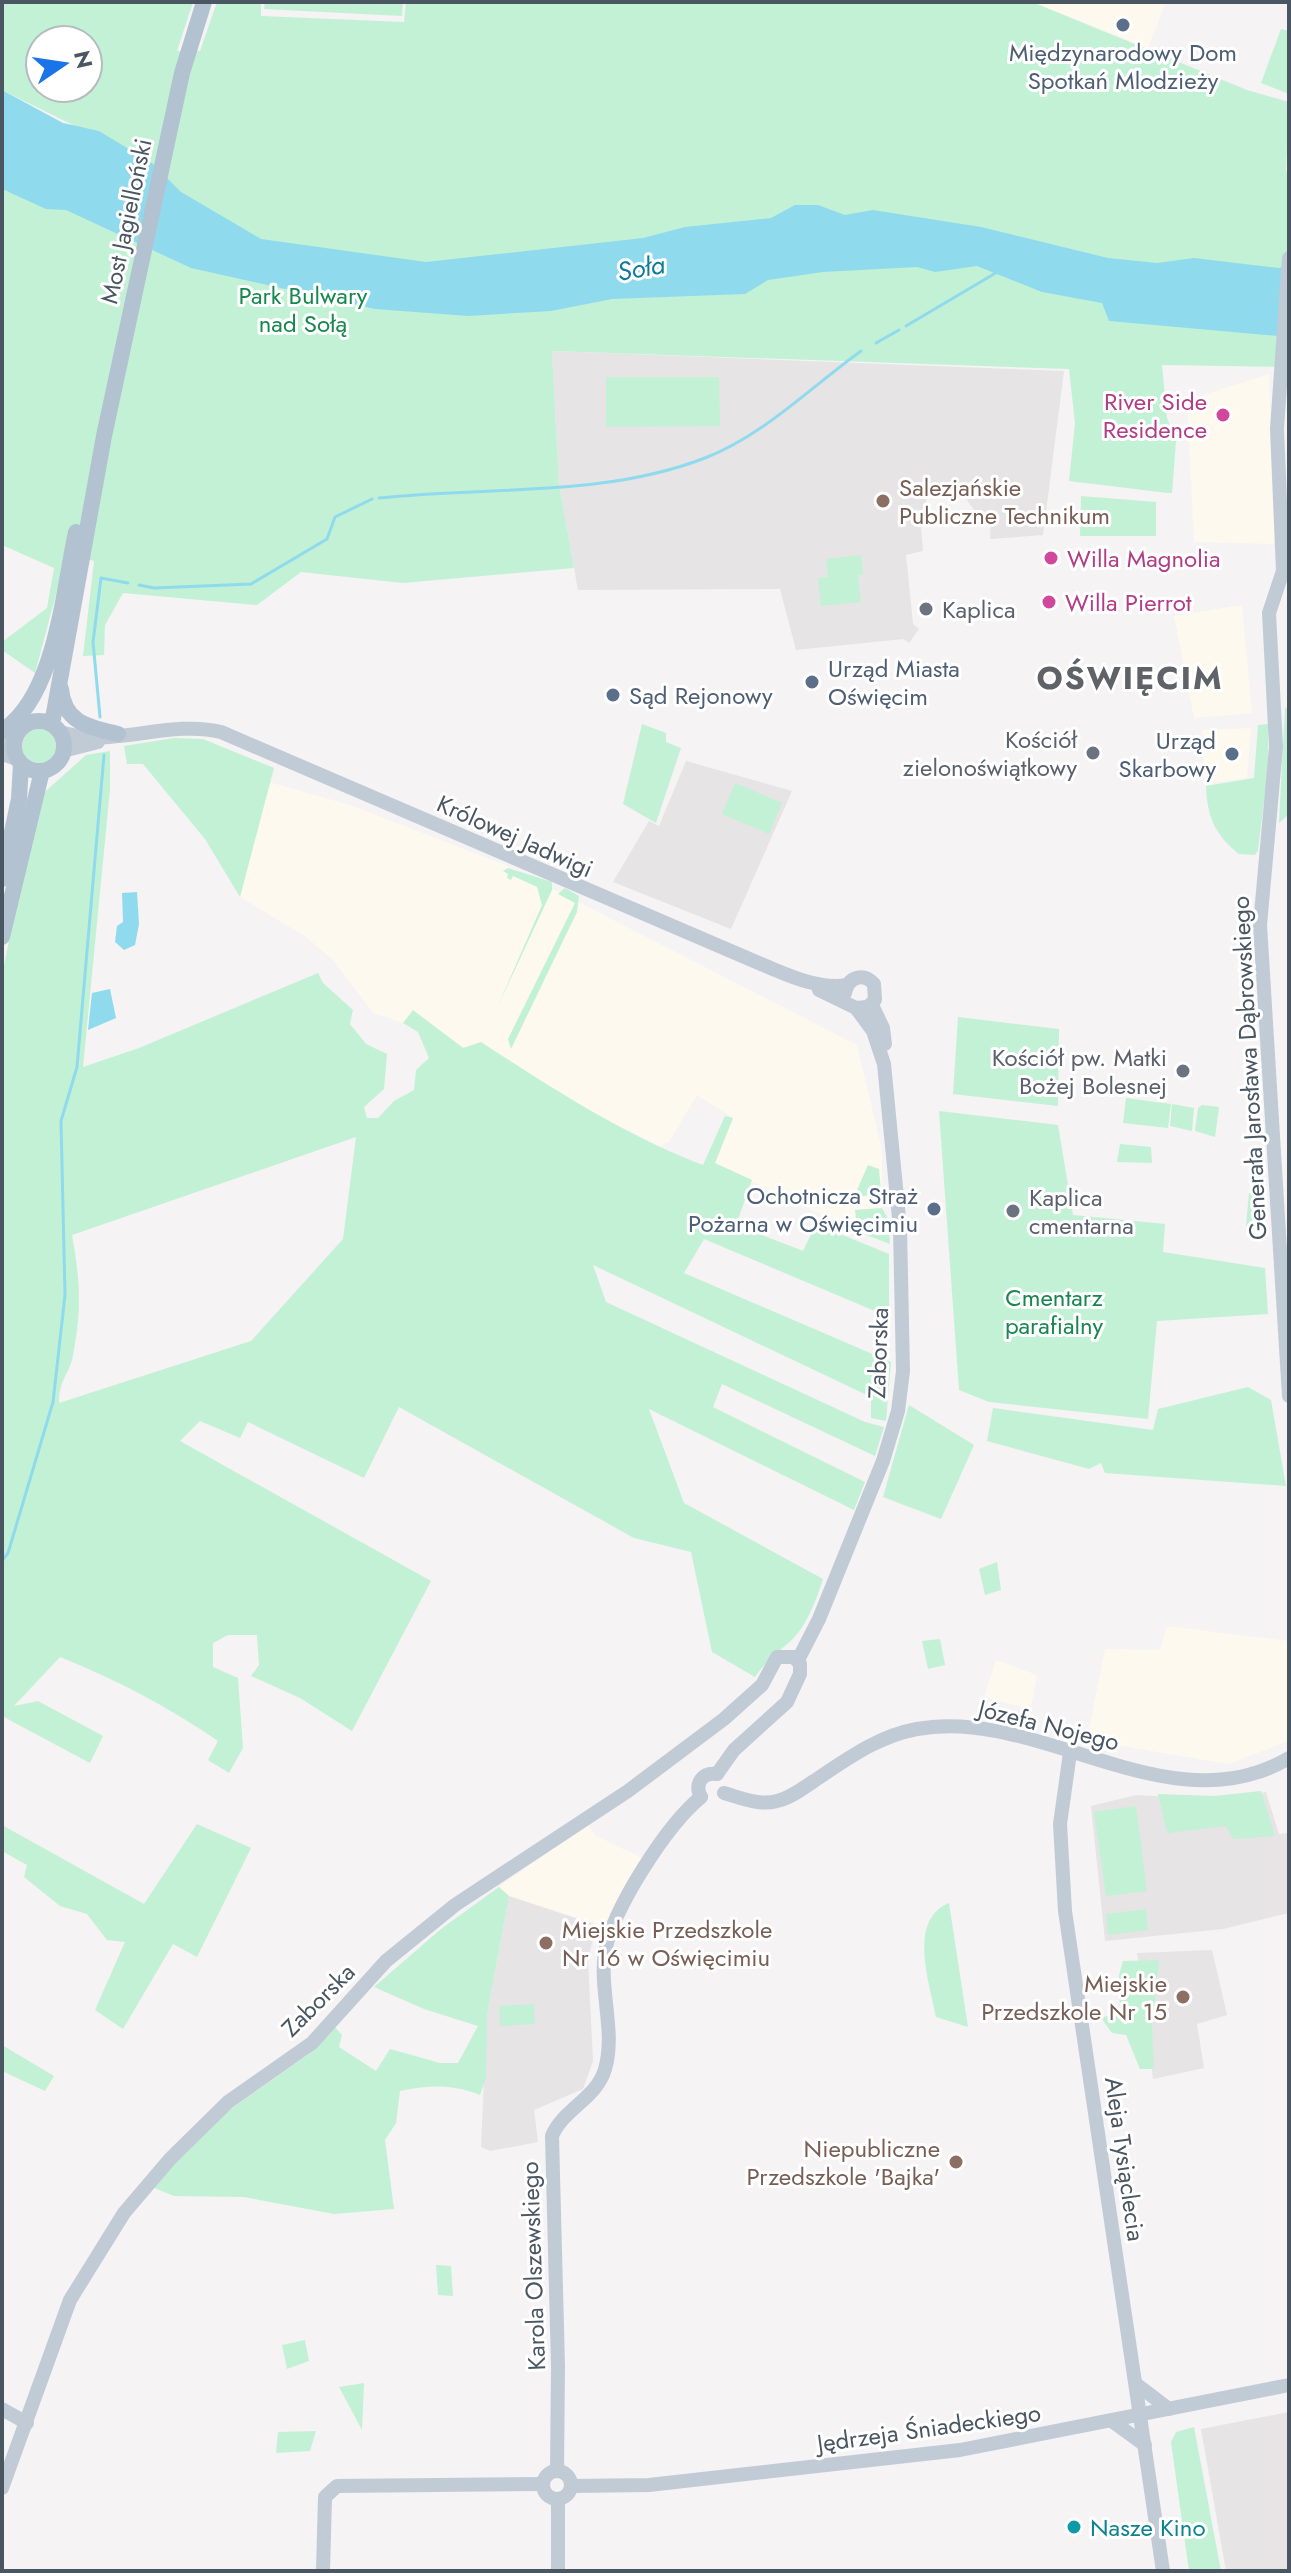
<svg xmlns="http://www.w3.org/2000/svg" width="1291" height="2573" font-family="Jost,sans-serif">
<rect width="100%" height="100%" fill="#f5f3f3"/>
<g fill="#fdf9ef">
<polygon points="1032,2 1166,2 1148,48"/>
<polygon points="1269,374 1275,540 1273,544 1194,542 1187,400"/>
<polygon points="1242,605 1252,713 1194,718 1174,616"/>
<polygon points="1251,728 1247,778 1204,784 1202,730"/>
<polygon points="269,782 350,805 508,866 857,1045 882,1150 882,1208 856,1210 856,1219 829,1218 715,1164 733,1118 697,1095 669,1142 659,1146 464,1048 413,1011 403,1023 373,1013 333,960 306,937 240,897"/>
<polygon points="1167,1626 1289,1641 1289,1741 1228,1764 1087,1740 1105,1649 1160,1650"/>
<polygon points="996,1660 1037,1675 1031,1709 984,1697"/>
<polygon points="588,1824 595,1835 646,1860 607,1927 509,1896 499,1887"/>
</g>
<g fill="#e6e4e5">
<polygon points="552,351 1064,371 1043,535 990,539 991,514 975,511 958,488 929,495 920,514 923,551 906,555 913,624 919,629 909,643 903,639 796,650 780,589 578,590 559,484"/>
<polygon points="686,761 792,791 731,929 613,882 649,821 659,826"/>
<polygon points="1266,1792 1279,1834 1286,1833 1289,1837 1289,1913 1223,1929 1105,1941 1091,1806 1136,1795 1211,1799"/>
<polygon points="509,1896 596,1925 588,1961 593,2061 583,2089 534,2110 538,2142 490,2151 481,2147 487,2015"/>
<polygon points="1212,1950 1227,2015 1197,2024 1204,2068 1153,2079 1137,1953"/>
<polygon points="1289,2412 1289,2571 1226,2571 1201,2429"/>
</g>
<g fill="#c3f1d5" fill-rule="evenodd">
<path d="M 2,2 L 193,2 L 177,51 L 200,51 L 217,2 L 261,2 L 261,16 L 404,22 L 406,2 L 1032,2 L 1247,90 L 1289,102 L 1286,171 L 1289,172 L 1289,367 L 1162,365 L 1167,418 L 1176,441 L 1172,493 L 1168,493 L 1069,481 L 1075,423 L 1069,369 L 552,351 L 559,484 L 574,568 L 403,583 L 301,572 L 257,605 L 123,593 L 105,625 L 104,655 L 83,656 L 94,561 L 67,553 L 35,673 L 2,650 L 2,642 L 47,608 L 54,568 L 2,545 L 2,189 L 8,192 L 73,125 L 2,90 ZM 40,40 L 88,40 L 88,88 L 40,88 Z"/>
<polygon points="265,2 403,2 402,16 264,9"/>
<polygon points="1281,29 1289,31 1289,94 1261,83"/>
<polygon points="606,377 719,377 720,426 606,427"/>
<polygon points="1081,496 1156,502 1156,536 1080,536"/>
<polygon points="861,555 863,574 858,575 861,602 821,606 818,578 828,577 826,559"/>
<polygon points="1289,707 1289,814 1279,823 1285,708"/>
<polygon points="642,724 666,733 666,742 681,748 656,823 623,804"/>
<path d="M 1268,724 L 1268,770 L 1258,850 L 1255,855 L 1239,854 C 1215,835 1207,816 1206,786 L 1254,778 L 1258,725 Z"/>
<circle cx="39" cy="746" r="17"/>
<polygon points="174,738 203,739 274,768 240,897 205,839 143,764 127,764 124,746"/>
<path d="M 110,751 L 110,789 L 83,1067 L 139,1048 L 318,973 L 323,983 L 353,1010 L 350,1024 L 366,1044 L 387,1054 L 384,1089 L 364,1107 L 367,1118 L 378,1118 L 394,1101 L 414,1090 L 416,1070 L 429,1058 L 418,1032 L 403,1023 L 413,1010 L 463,1048 L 481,1042 C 552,1088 624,1135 703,1165 L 725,1116 L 733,1118 L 715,1163 L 752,1180 L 736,1225 L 803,1251 L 816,1224 L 889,1254 L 889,1317 L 704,1239 L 684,1273 L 891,1362 L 886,1421 L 871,1418 L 871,1397 L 593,1265 L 606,1302 L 865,1422 L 884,1427 L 875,1456 L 722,1384 L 713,1407 L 865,1482 L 854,1510 L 649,1409 L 684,1503 L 823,1579 C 816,1601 805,1631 786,1645 C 773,1656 765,1663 755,1677 L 712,1652 L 691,1552 L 634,1538 L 399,1407 L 364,1478 L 248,1422 L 240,1438 L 200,1421 L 180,1441 L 431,1581 L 352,1731 L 300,1698 L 251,1676 L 259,1665 L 257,1635 L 228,1635 L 213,1643 L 213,1667 L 238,1678 L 243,1748 L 229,1773 L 208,1760 L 218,1741 C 169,1707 115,1679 60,1657 L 14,1706 L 38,1701 L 103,1736 L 90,1763 L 2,1716 L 2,975 L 38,798 L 86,755 ZM 356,1137 L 343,1239 L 251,1341 L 59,1403 C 59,1378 70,1374 73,1355 C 82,1309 80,1281 72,1235 Z"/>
<polygon points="735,783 782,803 769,834 722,814"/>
<polygon points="508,868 552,882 552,890 497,1008 542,905 537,887 513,876 511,880 507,878 508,874 503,871"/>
<polygon points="565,888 579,896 577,912 511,1049 508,1039 575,903 558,894"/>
<polygon points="958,1017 1059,1029 1058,1106 953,1094"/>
<polygon points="1126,1098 1171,1104 1168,1128 1123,1123"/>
<polygon points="1172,1104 1194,1108 1192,1131 1170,1126"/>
<polygon points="1202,1105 1219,1107 1215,1137 1195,1131 1198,1108"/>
<polygon points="939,1111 1058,1125 1073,1215 1165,1224 1163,1252 1265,1268 1268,1314 1157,1321 1148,1419 989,1402 959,1390"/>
<polygon points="1120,1144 1151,1147 1152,1163 1117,1162"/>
<polygon points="868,1165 879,1169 881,1191 861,1197 857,1190"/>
<polygon points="1249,1193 1260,1194 1261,1229 1246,1227"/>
<polygon points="882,1208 888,1219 890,1244 829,1221 856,1219 855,1210"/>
<polygon points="1248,1387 1271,1400 1286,1486 1105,1473 1101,1463 1089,1469 987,1441 993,1408 1153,1430 1158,1409"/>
<polygon points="909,1405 974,1445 941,1519 883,1497"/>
<polygon points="997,1562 1001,1590 985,1595 979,1569"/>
<polygon points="940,1639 945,1665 928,1669 922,1641"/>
<polygon points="1261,1791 1275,1836 1233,1839 1226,1826 1167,1833 1158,1794 1214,1796"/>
<polygon points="1136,1806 1147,1891 1106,1896 1094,1812"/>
<polygon points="197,1824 251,1848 197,1957 173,1944 123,2029 95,2010 125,1942 107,1940 87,1914 60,1906 24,1877 27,1865 2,1851 2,1825 144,1904"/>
<path d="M 499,1887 L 509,1896 L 487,2015 L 486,2078 L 480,2095 C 451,2084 430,2085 400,2091 L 396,2123 L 385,2140 L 394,2209 L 334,2214 L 244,2197 L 174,2196 L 152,2187 L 215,2120 L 309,2054 L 335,2027 L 342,2035 L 339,2047 L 376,2071 L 390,2049 L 440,2063 L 458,2063 L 478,2026 L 424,2009 L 374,1987 L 441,1929 Z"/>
<path d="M 949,1903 L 968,2027 L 936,2017 C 930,1983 907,1920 949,1903 Z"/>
<polygon points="1146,1909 1148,1930 1108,1935 1106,1914"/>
<polygon points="1159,1960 1152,2029 1154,2069 1140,2069 1126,2035 1112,2033 1101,2018 1120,2011 1119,1975 1123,1961"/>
<polygon points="534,2004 535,2024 500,2026 499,2006"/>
<polygon points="2,2045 54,2076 45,2091 2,2071"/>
<polygon points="436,2265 451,2266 453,2296 438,2295"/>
<polygon points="305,2340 309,2361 287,2369 282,2345"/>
<polygon points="364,2383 362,2430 339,2387"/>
<polygon points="1194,2427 1221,2571 1189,2571 1171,2442 1176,2432"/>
<polygon points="316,2431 310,2451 276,2453 278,2432"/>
</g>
<g fill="#90daee">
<polygon points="2,90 63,123 99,131 152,163 181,192 261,239 426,262 643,238 685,227 771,218 795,205 818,205 845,215 873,210 981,227 1108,258 1157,263 1194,258 1279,268 1289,265 1289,337 1109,321 1102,303 1042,292 977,266 935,272 917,267 823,272 768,280 745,294 612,299 551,311 468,316 375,309 191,268 66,210 46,209 2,189"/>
<polygon points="137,892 139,924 135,945 124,950 115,942 117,926 123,922 122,893"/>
<polygon points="110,989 116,1018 88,1030 92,993"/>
</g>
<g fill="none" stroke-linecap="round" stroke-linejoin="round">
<g stroke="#90daee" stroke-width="3">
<polyline points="906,326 999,271"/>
<polyline points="876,343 899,330"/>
<path d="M 379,498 C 488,486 601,498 705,458 C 764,435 811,387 861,351"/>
<polyline points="139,585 154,588 251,584 327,539 335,517 372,499"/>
<polyline points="100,717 93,642 101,578 128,583"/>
<polyline points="2,1561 8,1553 53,1402 65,1295 61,1121 77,1067 104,755"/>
</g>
<g stroke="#c1cbd6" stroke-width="14">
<polyline points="1289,258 1277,429 1283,571 1269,613 1276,747 1260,925 1289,1396"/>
<path d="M 60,732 C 111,749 169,719 221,732 L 761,964 C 788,975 818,990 847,985"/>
<polyline points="2,742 14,740"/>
<polyline points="63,751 98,742"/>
<polyline points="2,754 17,759"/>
<path d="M 845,993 C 848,977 863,972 874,984 L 875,1000 L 868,1007 L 856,1008"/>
<polyline points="872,1005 883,1028 885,1044"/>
<polyline points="798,1660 819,1619 883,1461 898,1411 903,1371 900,1228 884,1064 873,1031 856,1008 819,990"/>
<polyline points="1070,1753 1060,1824 1065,1911 1163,2571"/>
<path d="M 724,1793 C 741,1798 760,1806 777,1801 C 791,1798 803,1788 814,1781 C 847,1759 878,1736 917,1729 C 1039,1706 1170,1829 1289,1758"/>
<path d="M 701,1797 C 694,1784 702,1772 717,1774"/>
<polyline points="1136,2384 1169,2409"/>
<polyline points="2,2409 27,2423"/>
<polyline points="1112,2421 1145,2445"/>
<circle cx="557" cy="2485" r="14"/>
<path d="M 557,2471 L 558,2366 L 552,2136 C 563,2109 597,2098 605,2069 C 616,2033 599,1990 605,1952 C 613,1908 667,1825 701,1797"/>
<polyline points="571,2486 649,2485 960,2450 1289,2385"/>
<polyline points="2,2488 70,2300 124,2213 170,2159 228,2102 312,2043 386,1961 455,1905 628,1791 724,1719 762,1685 777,1657 794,1657 800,1664 800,1674 787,1702 734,1750 717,1774"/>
<polyline points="558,2500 558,2571"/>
<polyline points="323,2571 325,2497 337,2486 543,2484"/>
</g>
<g stroke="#b3c2d1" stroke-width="16">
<path d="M 61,689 C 64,723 89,727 118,734"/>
<circle cx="39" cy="746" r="25"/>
<polyline points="52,724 104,436 182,73 204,2"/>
<path d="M 2,731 C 56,696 63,591 76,532"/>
<polyline points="2,879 19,799 21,764"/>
<polyline points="2,937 42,771"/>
</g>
</g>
<g fill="#5c6f8a" stroke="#fff" stroke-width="3">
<circle cx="1123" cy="25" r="8"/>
<circle cx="812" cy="682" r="8"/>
<circle cx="613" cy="695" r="8"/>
<circle cx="1232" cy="754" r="8"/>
<circle cx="934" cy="1209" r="8"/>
</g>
<g fill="#d1479c" stroke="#fff" stroke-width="3">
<circle cx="1223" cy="415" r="8"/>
<circle cx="1051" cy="558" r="8"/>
<circle cx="1049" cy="602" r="8"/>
</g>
<g fill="#8d6e63" stroke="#fff" stroke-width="3">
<circle cx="883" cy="501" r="8"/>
<circle cx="546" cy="1943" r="8"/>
<circle cx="1183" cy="1997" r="8"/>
<circle cx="956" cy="2162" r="8"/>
</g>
<g fill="#6b7280" stroke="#fff" stroke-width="3">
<circle cx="926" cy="609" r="8"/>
<circle cx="1093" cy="753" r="8"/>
<circle cx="1183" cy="1071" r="8"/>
<circle cx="1013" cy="1211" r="8"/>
</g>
<circle fill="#0f9aa8" stroke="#fff" stroke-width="3" cx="1074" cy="2527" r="8"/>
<g text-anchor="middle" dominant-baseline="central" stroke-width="6" stroke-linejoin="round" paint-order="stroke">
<g font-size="24" fill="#4e5e75" stroke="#fff" text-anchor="start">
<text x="1123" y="52" text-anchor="middle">Międzynarodowy Dom<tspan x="1123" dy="28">Spotkań Mlodzieży</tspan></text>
<text x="828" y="668">Urząd Miasta<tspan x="828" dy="28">Oświęcim</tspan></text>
<text x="629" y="695">Sąd Rejonowy</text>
<text x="1216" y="740" text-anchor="end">Urząd<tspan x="1216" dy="28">Skarbowy</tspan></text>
<text x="918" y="1195" text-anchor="end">Ochotnicza Straż<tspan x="918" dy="28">Pożarna w Oświęcimiu</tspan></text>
</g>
<g font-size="24" fill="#4a5661" stroke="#fff">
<text transform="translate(126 221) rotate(-78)">Most Jagielloński</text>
<text transform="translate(515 836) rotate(24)">Królowej Jadwigi</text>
<text transform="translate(1249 1068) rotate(-93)">Generała Jarosława Dąbrowskiego</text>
<text transform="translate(878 1353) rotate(-88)">Zaborska</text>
<text transform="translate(1049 1725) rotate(14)">Józefa Nojego</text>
<text transform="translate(318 2000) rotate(-45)">Zaborska</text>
<text transform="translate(1125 2159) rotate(82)">Aleja Tysiąclecia</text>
<text transform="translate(533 2266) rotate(-92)">Karola Olszewskiego</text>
<text transform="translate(929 2428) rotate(-8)">Jędrzeja Śniadeckiego</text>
</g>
<g font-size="24" fill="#17864f" stroke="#fff">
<text x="303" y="295">Park Bulwary<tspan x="303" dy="28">nad Sołą</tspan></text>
<text x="1054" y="1297">Cmentarz<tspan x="1054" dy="28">parafialny</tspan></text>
</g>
<g font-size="24" fill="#b23c85" stroke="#fff" text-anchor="start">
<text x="1207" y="401" text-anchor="end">River Side<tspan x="1207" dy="28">Residence</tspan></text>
<text x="1067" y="558">Willa Magnolia</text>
<text x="1065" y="602">Willa Pierrot</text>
</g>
<g font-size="24" fill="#785e54" stroke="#fff" text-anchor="start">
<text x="899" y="487">Salezjańskie<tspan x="899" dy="28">Publiczne Technikum</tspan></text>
<text x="562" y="1929">Miejskie Przedszkole<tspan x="562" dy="28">Nr 16 w Oświęcimiu</tspan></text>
<text x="1167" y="1983" text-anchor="end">Miejskie<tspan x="1167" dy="28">Przedszkole Nr 15</tspan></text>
<text x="940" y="2148" text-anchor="end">Niepubliczne<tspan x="940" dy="28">Przedszkole 'Bajka'</tspan></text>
</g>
<g font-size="24" fill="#5b616d" stroke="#fff" text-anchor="start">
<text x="942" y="609">Kaplica</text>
<text x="1077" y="739" text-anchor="end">Kościół<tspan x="1077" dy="28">zielonoświątkowy</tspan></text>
<text x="1167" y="1057" text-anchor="end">Kościół pw. Matki<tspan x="1167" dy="28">Bożej Bolesnej</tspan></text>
<text x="1029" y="1197">Kaplica<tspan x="1029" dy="28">cmentarna</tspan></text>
</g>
<g font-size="24" fill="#0d838f" stroke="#fff" text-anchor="start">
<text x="1090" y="2527">Nasze Kino</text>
</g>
<g font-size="26" font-style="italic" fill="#0c7c9b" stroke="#fff">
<text transform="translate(641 268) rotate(-10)">Soła</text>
</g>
<g font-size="32" font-weight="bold" letter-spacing="2" fill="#5f6368" stroke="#fff">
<text x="1130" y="678">OŚWIĘCIM</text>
</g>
</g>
<rect width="1291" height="2573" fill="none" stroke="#4a5661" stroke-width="8"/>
<g transform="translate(64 64) rotate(77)"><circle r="38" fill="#ffffff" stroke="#b7bbc0" stroke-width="2"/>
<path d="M0-6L14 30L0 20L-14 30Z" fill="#1a73e8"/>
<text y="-12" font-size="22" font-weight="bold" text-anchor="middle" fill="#4a5661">N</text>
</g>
</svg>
